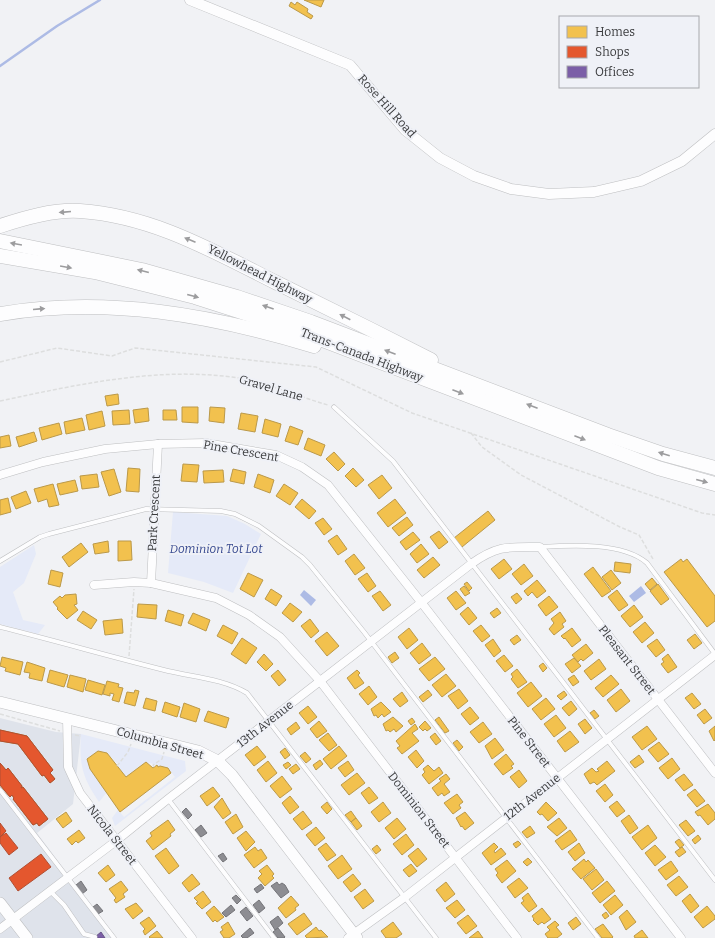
<svg xmlns="http://www.w3.org/2000/svg" width="715" height="938" font-family="Bitter,serif">
<rect width="100%" height="100%" fill="#f1f2f5"/>
<polygon fill="#dfe3eb" points="0,718 56,732 81,734 73,804 37,833 115,938 0,938"/>
<g fill="#e5eaf8">
<polygon points="173,512 227,516 245,524 261,534 233,593 204,582 168,573"/>
<polygon points="34,545 36,554 24,583 13,592 23,620 45,625 38,634 0,624 0,567"/>
<path d="M 81,734 L 185,761 L 186,771 L 115,826 L 112,818 L 118,810 L 124,817 L 175,777 L 168,768 L 160,766 L 158,767 L 157,765 L 146,762 L 126,777 L 118,768 L 120,766 L 107,753 L 98,751 L 87,759 L 107,792 L 99,802 C 82,777 79,764 81,734 Z"/>
</g>
<g fill="#adbbe5">
<polygon points="641,586 646,593 634,602 629,596"/>
<polygon points="304,590 316,600 311,606 300,595"/>
</g>
<g fill="#f2c14e" stroke="#bb9949">
<polygon points="304,0 324,0 321,7"/>
<polygon points="291,2 295,5 297,2 308,9 307,12 313,16 311,19 289,6"/>
<polygon points="118,394 119,404 107,406 105,396"/>
<polygon points="182,407 198,407 198,423 182,422"/>
<polygon points="210,407 225,408 224,423 209,421"/>
<polygon points="148,408 149,421 135,423 133,410"/>
<polygon points="129,410 130,424 113,425 112,411"/>
<polygon points="163,410 176,410 177,420 163,420"/>
<polygon points="102,411 105,426 89,430 86,415"/>
<polygon points="241,413 258,416 255,432 238,429"/>
<polygon points="82,418 85,430 66,434 64,422"/>
<polygon points="265,419 281,424 278,437 262,433"/>
<polygon points="59,423 62,434 42,440 39,428"/>
<polygon points="290,426 303,431 298,445 285,441"/>
<polygon points="34,432 37,441 19,447 16,437"/>
<polygon points="9,435 11,446 0,448 0,437"/>
<polygon points="308,438 325,445 321,456 304,449"/>
<polygon points="334,452 345,464 338,471 326,459"/>
<polygon points="183,464 199,465 197,482 181,481"/>
<polygon points="128,468 140,469 139,492 126,491"/>
<polygon points="353,468 364,480 356,487 345,476"/>
<polygon points="114,469 121,492 109,496 101,472"/>
<polygon points="233,469 246,472 244,484 230,481"/>
<polygon points="223,470 224,482 204,483 203,471"/>
<polygon points="97,474 99,487 82,489 80,476"/>
<polygon points="258,474 274,480 270,493 254,487"/>
<polygon points="382,475 392,488 379,499 368,485"/>
<polygon points="75,480 78,491 60,495 57,484"/>
<polygon points="53,484 59,505 49,507 47,499 38,502 34,489"/>
<polygon points="284,484 298,493 290,505 276,496"/>
<polygon points="26,491 31,503 16,509 11,497"/>
<polygon points="8,498 11,512 0,515 0,500"/>
<polygon points="302,499 316,511 309,519 295,507"/>
<polygon points="395,499 406,513 388,527 377,513"/>
<polygon points="488,511 495,520 462,547 454,538"/>
<polygon points="407,517 413,525 399,536 392,528"/>
<polygon points="323,518 332,529 324,535 315,523"/>
<polygon points="439,531 448,542 439,549 430,537"/>
<polygon points="413,532 420,540 406,550 400,542"/>
<polygon points="337,535 347,549 338,555 328,541"/>
<polygon points="108,541 109,552 95,554 93,544"/>
<polygon points="118,541 131,541 132,560 118,561"/>
<polygon points="81,543 88,552 69,567 62,557"/>
<polygon points="421,544 429,554 417,563 410,554"/>
<polygon points="354,554 365,568 355,575 345,561"/>
<polygon points="433,557 440,565 424,578 417,570"/>
<polygon points="504,559 512,569 499,579 491,569"/>
<polygon points="681,559 683,562 687,559 715,596 715,621 707,627 664,572"/>
<polygon points="615,562 631,564 630,573 614,571"/>
<polygon points="524,564 533,576 521,585 512,574"/>
<polygon points="593,567 611,591 602,597 584,574"/>
<polygon points="51,570 63,573 60,587 48,584"/>
<polygon points="611,570 621,583 612,590 602,577"/>
<polygon points="248,573 263,580 254,597 240,589"/>
<polygon points="367,573 376,586 368,592 358,579"/>
<polygon points="652,578 657,584 650,590 645,584"/>
<polygon points="537,580 546,591 537,598 532,592 528,596 524,591"/>
<polygon points="467,582 472,588 469,591 464,584"/>
<polygon points="658,584 669,599 661,605 650,591"/>
<polygon points="464,586 470,593 465,596 460,589"/>
<polygon points="271,589 282,596 276,606 265,599"/>
<polygon points="617,590 628,605 619,611 608,597"/>
<polygon points="380,591 391,605 383,611 372,596"/>
<polygon points="456,591 466,603 456,610 447,598"/>
<polygon points="517,593 522,599 516,604 511,597"/>
<polygon points="76,594 77,604 74,605 78,610 67,619 57,609 58,608 53,602 60,596 62,598 65,595"/>
<polygon points="549,596 558,607 546,616 538,605"/>
<polygon points="290,603 302,612 293,622 282,613"/>
<polygon points="138,604 157,605 156,619 137,617"/>
<polygon points="634,605 643,617 630,627 621,616"/>
<polygon points="468,607 477,618 469,625 460,614"/>
<polygon points="497,608 501,613 494,618 490,613"/>
<polygon points="168,610 184,615 181,626 165,621"/>
<polygon points="83,611 97,620 91,629 77,620"/>
<polygon points="560,612 566,621 562,624 564,627 554,635 549,629 554,623 551,619"/>
<polygon points="193,613 210,620 206,631 188,623"/>
<polygon points="122,619 123,633 105,635 103,621"/>
<polygon points="310,619 319,631 311,638 301,626"/>
<polygon points="645,622 654,633 642,643 633,632"/>
<polygon points="223,625 238,633 232,644 217,636"/>
<polygon points="481,625 490,636 482,642 473,631"/>
<polygon points="409,628 418,640 407,649 398,637"/>
<polygon points="572,628 581,640 572,647 565,638 564,639 561,636"/>
<polygon points="327,632 339,646 327,656 315,641"/>
<polygon points="695,634 702,643 694,649 687,640"/>
<polygon points="517,635 521,640 514,645 510,640"/>
<polygon points="242,638 257,648 246,664 231,654"/>
<polygon points="493,639 501,651 494,657 485,645"/>
<polygon points="657,639 665,650 656,657 647,646"/>
<polygon points="422,643 431,655 419,664 410,653"/>
<polygon points="586,644 593,653 583,661 581,659 578,662 572,655"/>
<polygon points="395,652 399,658 392,663 388,657"/>
<polygon points="264,654 273,664 266,671 257,662"/>
<polygon points="668,654 677,667 668,673 661,664 664,662 662,659"/>
<polygon points="504,655 513,666 505,672 496,661"/>
<polygon points="2,657 23,662 20,675 5,671 6,668 0,666"/>
<polygon points="435,657 445,669 429,681 419,669"/>
<polygon points="574,658 581,666 572,673 565,664"/>
<polygon points="599,659 606,669 591,680 584,671"/>
<polygon points="27,662 45,668 42,681 29,678 30,673 24,672"/>
<polygon points="543,663 547,668 543,672 539,666"/>
<polygon points="517,669 527,682 518,688 511,679 513,677 511,674"/>
<polygon points="50,670 68,675 64,687 47,682"/>
<polygon points="278,670 286,680 279,686 271,676"/>
<polygon points="357,670 360,673 358,675 364,683 355,689 347,678"/>
<polygon points="446,674 456,686 442,697 432,685"/>
<polygon points="70,675 86,679 83,692 67,687"/>
<polygon points="574,675 579,682 573,686 568,679"/>
<polygon points="611,675 619,684 603,697 595,688"/>
<polygon points="88,680 105,685 102,695 85,690"/>
<polygon points="107,681 119,684 118,687 123,688 119,702 112,700 114,694 110,693 110,696 103,694"/>
<polygon points="531,682 542,696 528,707 517,693"/>
<polygon points="369,686 377,697 368,705 359,694"/>
<polygon points="459,689 468,701 458,709 448,696"/>
<polygon points="621,689 630,701 616,712 607,700"/>
<polygon points="135,690 139,691 135,706 124,703 127,692 134,693"/>
<polygon points="428,690 432,695 423,702 419,697"/>
<polygon points="564,691 567,695 561,700 557,696"/>
<polygon points="402,692 408,701 400,707 393,699"/>
<polygon points="692,693 701,704 694,709 685,698"/>
<polygon points="146,698 157,701 155,711 143,708"/>
<polygon points="546,698 555,709 541,720 532,709"/>
<polygon points="571,701 577,709 569,716 562,708"/>
<polygon points="165,702 180,707 177,717 162,712"/>
<polygon points="381,702 391,712 384,717 382,714 378,718 376,715 374,716 371,709"/>
<polygon points="184,703 200,709 196,722 180,717"/>
<polygon points="308,706 317,717 308,724 299,713"/>
<polygon points="470,707 479,718 470,725 461,714"/>
<polygon points="705,709 712,718 704,724 697,715"/>
<polygon points="594,710 599,716 595,719 590,713"/>
<polygon points="208,711 229,718 226,728 204,721"/>
<polygon points="556,715 566,728 554,737 544,724"/>
<polygon points="393,717 403,726 396,732 394,729 390,732 388,730 386,731 383,724"/>
<polygon points="439,717 449,731 445,733 435,720"/>
<polygon points="412,718 415,722 411,725 408,721"/>
<polygon points="585,719 592,728 585,734 578,724"/>
<polygon points="319,721 327,731 317,738 310,729"/>
<polygon points="425,721 431,728 427,731 425,729 423,731 419,727"/>
<polygon points="296,722 300,728 291,735 287,729"/>
<polygon points="483,722 492,734 479,743 470,732"/>
<polygon points="415,724 418,729 412,733 419,741 402,754 397,748 400,746 396,741"/>
<polygon points="647,726 657,739 642,750 632,737"/>
<polygon points="715,726 715,740 714,741 709,731"/>
<polygon points="0,730 27,736 53,770 50,773 55,779 50,783 44,775 42,776 18,744 0,741"/>
<polygon points="570,731 579,742 565,752 557,741"/>
<polygon points="328,733 337,745 329,751 319,740"/>
<polygon points="435,733 441,741 436,745 430,737"/>
<polygon points="495,738 504,750 492,759 485,746"/>
<polygon points="457,740 463,747 459,751 453,743"/>
<polygon points="659,742 669,754 658,762 648,750"/>
<polygon points="257,746 266,757 254,766 245,755"/>
<polygon points="339,746 347,756 331,769 323,759"/>
<polygon points="285,748 290,755 285,759 280,752"/>
<polygon points="416,750 424,761 417,768 408,757"/>
<polygon points="98,751 107,753 126,777 146,762 153,768 157,765 158,767 160,766 168,768 171,773 120,812 90,769 87,759"/>
<polygon points="305,752 311,759 306,763 300,756"/>
<polygon points="506,754 514,764 511,766 513,768 503,775 494,764"/>
<polygon points="639,755 644,762 635,768 630,762"/>
<polygon points="672,758 680,769 668,779 659,768"/>
<polygon points="320,760 323,764 316,770 313,765"/>
<polygon points="268,761 277,773 266,782 257,770"/>
<polygon points="348,761 354,770 345,777 338,768"/>
<polygon points="607,761 615,771 597,785 594,782 590,784 584,774 592,768 596,772 599,771 597,769"/>
<polygon points="288,762 291,765 286,769 283,765"/>
<polygon points="0,763 6,770 8,768 22,786 21,788 23,787 48,819 39,826 37,823 33,825 13,799 14,798 12,795 10,797 0,785"/>
<polygon points="296,764 300,769 293,774 289,769"/>
<polygon points="428,765 434,771 439,767 443,773 429,784 422,775 425,772 423,769"/>
<polygon points="519,770 527,781 519,788 510,777"/>
<polygon points="357,773 365,783 349,795 341,785"/>
<polygon points="446,774 450,779 444,784 450,792 444,796 442,793 438,796 432,788 441,781 439,779"/>
<polygon points="684,774 693,785 684,791 675,780"/>
<polygon points="282,776 292,789 280,798 270,786"/>
<polygon points="605,784 613,795 605,802 596,791"/>
<polygon points="213,787 220,796 207,806 200,796"/>
<polygon points="369,787 378,798 369,804 361,793"/>
<polygon points="695,789 705,801 697,807 687,795"/>
<polygon points="457,794 463,802 459,805 461,808 453,814 444,803"/>
<polygon points="290,796 299,807 290,814 282,803"/>
<polygon points="222,798 231,813 223,819 214,807"/>
<polygon points="617,801 625,811 617,817 609,807"/>
<polygon points="327,802 332,809 327,814 321,807"/>
<polygon points="383,802 391,813 379,822 371,812"/>
<polygon points="546,802 557,813 548,821 542,814 540,815 537,812"/>
<polygon points="708,804 715,813 715,819 708,825 700,815 698,816 695,812"/>
<polygon points="303,811 312,823 302,830 293,819"/>
<polygon points="351,811 356,818 351,822 345,815"/>
<polygon points="66,812 72,821 63,828 56,819"/>
<polygon points="465,812 474,823 465,830 462,826 461,827 456,818"/>
<polygon points="236,814 243,827 233,834 225,822"/>
<polygon points="629,815 638,828 630,834 621,821"/>
<polygon points="356,818 362,826 357,830 351,822"/>
<polygon points="397,818 406,829 394,839 385,828"/>
<polygon points="559,818 567,828 557,836 547,827"/>
<polygon points="168,820 175,830 170,834 171,836 153,850 146,841 152,836 150,833"/>
<polygon points="686,820 695,831 688,836 679,825"/>
<polygon points="648,825 657,838 642,850 632,837"/>
<polygon points="530,826 535,833 527,838 522,832"/>
<polygon points="316,827 325,838 315,846 306,835"/>
<polygon points="79,830 85,838 78,843 76,841 72,845 67,839"/>
<polygon points="570,830 577,840 562,850 555,841"/>
<polygon points="246,831 255,842 246,851 237,838"/>
<polygon points="406,834 414,845 402,855 393,844"/>
<polygon points="698,835 701,839 695,844 692,840"/>
<polygon points="679,839 684,845 680,848 675,842"/>
<polygon points="518,841 521,844 516,848 513,844"/>
<polygon points="326,843 336,855 327,861 318,849"/>
<polygon points="494,843 498,847 494,851 495,853 501,848 506,854 491,865 482,853"/>
<polygon points="579,843 585,853 575,861 568,852"/>
<polygon points="377,845 381,850 376,854 372,849"/>
<polygon points="655,845 666,857 655,866 645,853"/>
<polygon points="255,847 258,851 261,849 267,858 254,868 244,855"/>
<polygon points="682,847 686,852 679,857 675,852"/>
<polygon points="166,848 179,866 169,874 155,856"/>
<polygon points="418,848 427,859 417,867 408,856"/>
<polygon points="342,855 352,869 338,879 328,866"/>
<polygon points="528,858 532,862 527,866 523,862"/>
<polygon points="584,859 586,862 588,860 595,868 581,879 572,869"/>
<polygon points="507,860 516,871 502,883 496,875 498,873 495,869"/>
<polygon points="671,861 678,871 666,880 658,870"/>
<polygon points="411,864 417,871 409,877 403,870"/>
<polygon points="108,865 115,875 106,882 98,873"/>
<polygon points="267,865 274,874 272,876 274,878 265,886 258,878 262,874 259,871"/>
<polygon points="596,869 604,880 592,890 583,879"/>
<polygon points="192,874 200,884 189,892 182,883"/>
<polygon points="353,874 361,884 351,892 343,882"/>
<polygon points="679,876 688,887 676,896 667,885"/>
<polygon points="519,878 528,888 515,898 507,887"/>
<polygon points="121,881 128,890 123,894 125,897 116,903 114,900 116,898 109,889"/>
<polygon points="607,881 615,891 600,903 592,893"/>
<polygon points="446,882 455,894 445,902 436,890"/>
<polygon points="365,889 374,901 363,909 354,897"/>
<polygon points="203,891 211,902 202,909 196,903 198,902 194,898"/>
<polygon points="528,893 537,906 529,912 521,903 524,901 522,898"/>
<polygon points="690,894 699,906 691,913 682,901"/>
<polygon points="615,895 623,905 611,915 603,905"/>
<polygon points="291,896 299,905 295,908 296,910 286,918 278,908"/>
<polygon points="457,900 465,910 455,918 446,908"/>
<polygon points="136,903 143,911 133,919 125,909"/>
<polygon points="214,906 224,917 217,922 215,920 213,922 206,913"/>
<polygon points="707,906 715,916 715,919 703,928 694,917"/>
<polygon points="542,908 551,919 544,924 542,922 538,925 533,920 534,919 532,916"/>
<polygon points="627,910 636,922 626,930 619,917"/>
<polygon points="606,912 609,916 605,919 602,915"/>
<polygon points="304,913 312,924 297,935 288,924"/>
<polygon points="468,915 477,926 466,934 457,923"/>
<polygon points="149,917 156,926 145,935 143,931 145,929 140,923"/>
<polygon points="576,917 581,924 573,930 568,923"/>
<polygon points="555,921 559,925 556,927 562,934 557,938 548,938 545,934 550,930 547,927"/>
<polygon points="228,922 235,934 229,938 224,938 220,932 223,930 221,927"/>
<polygon points="393,922 402,934 396,938 386,938 381,931"/>
<polygon points="603,924 613,937 612,938 602,938 595,929"/>
<polygon points="316,927 319,931 321,930 328,937 307,938 305,936"/>
<polygon points="642,930 648,938 635,938 634,936"/>
<polygon points="157,931 163,938 150,938 149,937"/>
<polygon points="478,931 483,938 469,938"/>
</g>
<g fill="#e4572e" stroke="#b14f32">
<polygon points="0,730 27,736 53,770 50,773 55,779 50,783 44,775 42,776 18,744 0,741"/>
<polygon points="0,763 6,770 8,768 22,786 21,788 23,787 48,819 39,826 37,823 33,825 13,799 14,798 12,795 10,797 0,785"/>
<polygon points="0,823 6,831 0,837"/>
<polygon points="6,833 18,848 9,855 0,843 0,837"/>
<polygon points="41,854 51,867 18,891 9,878"/>
</g>
<polygon fill="#7b5ea7" stroke="#685487" points="101,932 105,938 94,938 95,937"/>
<g fill="#8d8d92" stroke="#747478">
<polygon points="186,808 192,815 188,819 182,812"/>
<polygon points="201,825 207,833 201,837 195,830"/>
<polygon points="223,853 227,859 223,862 218,856"/>
<polygon points="81,881 87,890 82,894 76,885"/>
<polygon points="277,882 279,885 282,883 285,885 289,892 281,898 271,886"/>
<polygon points="261,884 264,888 257,893 254,889"/>
<polygon points="236,895 241,900 237,904 232,898"/>
<polygon points="259,900 265,908 259,913 253,905"/>
<polygon points="97,904 103,911 98,914 93,907"/>
<polygon points="231,905 235,910 226,917 222,913"/>
<polygon points="246,907 253,916 247,921 240,912"/>
<polygon points="278,916 283,923 275,930 270,922"/>
<polygon points="250,928 254,933 247,938 243,938 241,936"/>
<polygon points="278,928 285,937 284,938 278,938 273,932"/>
</g>
<g fill="none" stroke-linecap="round" stroke-linejoin="round">
<polyline stroke="#adbbe5" stroke-width="2.5" points="0,66 57,26 100,0"/>
<g stroke="#bebfc1" stroke-width="5">
<g id="service">
<polyline points="334,407 393,461 715,880"/>
<path d="M 540,547 C 571,545 623,542 647,563 L 715,654"/>
<polyline points="0,561 40,537 49,534 146,509 221,511 235,514 259,526 302,557 310,565 364,632 598,938"/>
<path d="M 0,627 C 56,641 112,657 168,671 C 194,677 224,679 247,693 L 436,938"/>
<polyline points="0,790 114,938"/>
<polyline points="168,799 274,938"/>
<polyline points="49,890 64,905 84,934 95,937"/>
</g>
</g>
<g stroke="#bebfc1" stroke-width="9">
<g id="minor">
<polyline points="0,475 43,462 105,449 158,444 206,443 276,455 302,467 328,485 421,602 681,938"/>
<polyline points="151,583 158,444"/>
<polyline points="94,585 134,582 151,583 216,598 249,615 280,637 320,681 517,938"/>
<polyline points="67,718 68,767 80,793 192,938"/>
<path d="M 0,929 L 116,841 L 168,799 L 471,564 C 498,545 508,547 540,547 L 715,773"/>
<polyline points="348,938 405,897 715,655"/>
</g>
</g>
<g stroke="#bebfc1" stroke-width="11">
<polyline id="tertiary" points="190,0 350,65 405,130 440,158 474,176 511,189 549,194 594,192 641,181 682,161 715,134"/>
</g>
<g stroke="#bebfc1" stroke-width="12">
<g id="secondary">
<polyline points="0,702 198,751 218,761 232,775 357,938"/>
<polyline points="0,903 27,938"/>
</g>
</g>
<g stroke="#bebfc1" stroke-width="15">
<g id="motorway">
<path d="M 0,226 C 24,218 54,209 80,211 C 153,216 213,251 277,283 C 328,308 380,334 431,360"/>
<polyline points="0,241 142,270 237,297 311,322 608,435 663,454 715,468"/>
<polyline points="0,256 95,272 195,297 291,328 658,468 715,484"/>
<path d="M 0,314 C 107,296 211,315 314,346"/>
</g>
</g>
<g stroke="#dddede" stroke-width="1.5" stroke-dasharray="4 2" stroke-linecap="butt">
<polyline points="0,362 57,348 112,356 135,348 316,367 412,413 702,513 715,515"/>
<path d="M 0,401 C 76,385 154,367 232,377 C 265,381 296,396 328,405"/>
<polyline points="471,433 482,447 521,475 620,527 639,535 653,559"/>
<polyline points="129,656 134,589"/>
<polyline points="0,714 60,731"/>
<polyline points="75,735 81,736"/>
<polyline points="117,766 128,752 131,744"/>
<polyline points="154,767 153,765 162,759 164,752"/>
</g>
<use href="#service" stroke="#fdfdfe" stroke-width="4"/>
<use href="#minor" stroke="#fdfdfe" stroke-width="8"/>
<use href="#tertiary" stroke="#fdfdfe" stroke-width="10"/>
<use href="#secondary" stroke="#fdfdfe" stroke-width="11"/>
<use href="#motorway" stroke="#fdfdfe" stroke-width="14"/>
</g>
<defs><path id="oneway-solid" d="M-6-.8H1V-3.2L6.5 0L1 3.2V.8H-6Z"/></defs>
<g fill="#9c9c9e">
<use href="#oneway-solid" transform="translate(65 212) rotate(175)"/>
<use href="#oneway-solid" transform="translate(190 240) rotate(-157)"/>
<use href="#oneway-solid" transform="translate(16 244) rotate(-170)"/>
<use href="#oneway-solid" transform="translate(66 267) rotate(10)"/>
<use href="#oneway-solid" transform="translate(143 271) rotate(-166)"/>
<use href="#oneway-solid" transform="translate(193 296) rotate(15)"/>
<use href="#oneway-solid" transform="translate(268 307) rotate(-161)"/>
<use href="#oneway-solid" transform="translate(39 309) rotate(-5)"/>
<use href="#oneway-solid" transform="translate(345 317) rotate(-153)"/>
<use href="#oneway-solid" transform="translate(390 352) rotate(-159)"/>
<use href="#oneway-solid" transform="translate(458 392) rotate(21)"/>
<use href="#oneway-solid" transform="translate(532 406) rotate(-159)"/>
<use href="#oneway-solid" transform="translate(580 438) rotate(21)"/>
<use href="#oneway-solid" transform="translate(664 454) rotate(-163)"/>
<use href="#oneway-solid" transform="translate(702 481) rotate(15)"/>
</g>
<g text-anchor="middle" dominant-baseline="central" stroke-width="4" stroke-linejoin="round" paint-order="stroke">
<g font-size="12" fill="#3a3b3d" stroke="#eff1f7">
<text transform="translate(387 106) rotate(48)">Rose Hill Road</text>
<text transform="translate(260 274) rotate(27)">Yellowhead Highway</text>
<text transform="translate(362 355) rotate(21)">Trans-Canada Highway</text>
<text transform="translate(271 388) rotate(16)">Gravel Lane</text>
<text transform="translate(241 451) rotate(10)">Pine Crescent</text>
<text transform="translate(154 513) rotate(-87)">Park Crescent</text>
<text transform="translate(627 660) rotate(52)">Pleasant Street</text>
<text transform="translate(265 724) rotate(-38)">13th Avenue</text>
<text transform="translate(529 742) rotate(52)">Pine Street</text>
<text transform="translate(160 743) rotate(16)">Columbia Street</text>
<text transform="translate(532 797) rotate(-38)">12th Avenue</text>
<text transform="translate(419 810) rotate(52)">Dominion Street</text>
<text transform="translate(112 835) rotate(52)">Nicola Street</text>
</g>
<g font-size="12" font-style="italic" fill="#374990" stroke="#eff1f7">
<text x="216" y="549">Dominion Tot Lot</text>
</g>
</g>
<rect x="559" y="16" width="140" height="72" fill="#eff1f7" stroke="#a7a8ad"/>
<rect x="567" y="26" width="20" height="12" fill="#f2c14e" stroke="#a7a8ad"/>
<text x="595" y="36" font-size="12" fill="#3a3b3d">Homes</text>
<rect x="567" y="46" width="20" height="12" fill="#e4572e" stroke="#a7a8ad"/>
<text x="595" y="56" font-size="12" fill="#3a3b3d">Shops</text>
<rect x="567" y="66" width="20" height="12" fill="#7b5ea7" stroke="#a7a8ad"/>
<text x="595" y="76" font-size="12" fill="#3a3b3d">Offices</text>
</svg>
